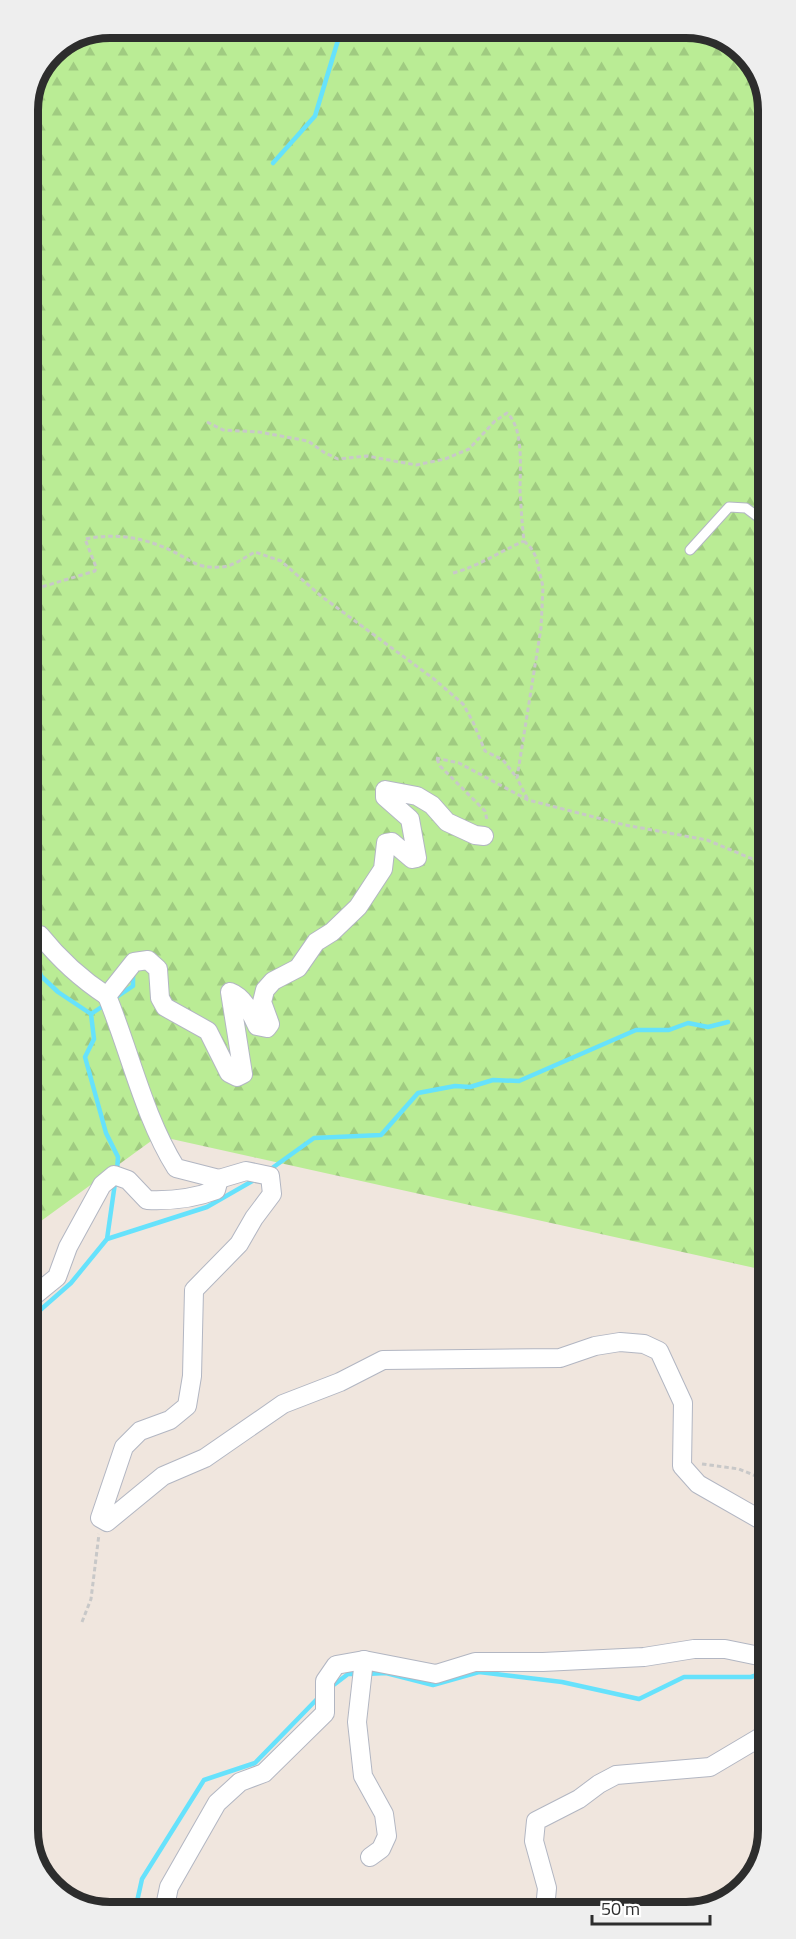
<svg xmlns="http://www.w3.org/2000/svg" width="796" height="1939" font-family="'Titillium Web',sans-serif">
<defs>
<pattern id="forest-firs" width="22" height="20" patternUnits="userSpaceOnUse" patternTransform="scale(1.5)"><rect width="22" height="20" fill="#baec95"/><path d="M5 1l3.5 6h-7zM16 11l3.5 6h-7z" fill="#a0cb81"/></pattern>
</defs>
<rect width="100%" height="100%" fill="#f0e6de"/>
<polygon fill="url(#forest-firs)" points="110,27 692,27 737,44 765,83 768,1271 158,1136 30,1229 27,105 51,51"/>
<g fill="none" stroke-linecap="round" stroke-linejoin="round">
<g stroke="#66e2fc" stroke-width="4.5">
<polyline points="273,163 315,116 342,27"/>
<polyline points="32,948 41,976 58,992 91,1014 94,1039 85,1057 106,1133 118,1157 117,1171"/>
<polyline points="115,998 133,986 133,974"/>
<polyline points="91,1014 106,1004"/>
<polyline points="268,1171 314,1138 381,1135 418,1093 455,1086 470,1087 493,1080 519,1081 636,1030 669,1030 688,1023 708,1027 728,1022"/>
<polyline points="107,1239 115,1183"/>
<polyline points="30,1319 71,1283 107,1239 207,1207 256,1179"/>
<polyline points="366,1674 386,1673 433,1685 479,1672 562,1682 639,1699 684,1677 751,1677 769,1671"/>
<polyline points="331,1687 348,1674 357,1674"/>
<polyline points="123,1912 136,1906 142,1879 204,1780 255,1763 320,1696"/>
</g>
<g stroke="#b2b6c2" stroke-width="11">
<polyline id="lane" points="690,550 729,507 746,508 766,523"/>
</g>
<g stroke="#b2b6c2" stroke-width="20">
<g id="street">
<path d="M 29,934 L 40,935 C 60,960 81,979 107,996"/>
<polyline points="219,1179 246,1171 270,1176 272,1194 254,1218 239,1244 194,1290 192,1376 187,1406 170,1420 140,1431 124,1447 100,1518 107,1522 163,1476 205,1458 283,1404 340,1382 383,1360 560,1358 595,1346 620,1342 644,1344 659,1351 683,1403 682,1466 698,1484 768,1524"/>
<path d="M 30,1299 L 57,1277 L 68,1247 L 102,1185 L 114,1175 L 128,1180 L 147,1200 C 171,1201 193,1199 216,1190 L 219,1179 L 176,1168 C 144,1117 130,1052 107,996 L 134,962 L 148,960 L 158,969 L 160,998 L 165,1007 L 208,1031 L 229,1073 L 237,1077 L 243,1074 L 230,992 C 244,997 251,1013 257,1026 L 267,1028 L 270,1024 L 262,1002 L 265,990 L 273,981 L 298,968 L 316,942 L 332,932 L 358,907 L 383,869 L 386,843 L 392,842 L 412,859 L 417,858 L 410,819 L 385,797 L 385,790 L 417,796 L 432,805 L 447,822 L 475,835 L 484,836"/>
<polyline points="364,1660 357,1722 363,1776 384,1814 387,1836 381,1849 370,1857"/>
<polyline points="669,1908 677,1908"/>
<polyline points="545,1909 547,1888 534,1841 536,1821 579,1799 599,1784 616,1775 710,1767 769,1732"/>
<polyline points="164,1911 169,1887 217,1803 240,1782 264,1773 325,1713 325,1681 336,1665 364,1660 436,1674 475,1662 543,1662 644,1657 694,1649 725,1649 769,1658"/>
</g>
</g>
<g stroke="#c8c8c8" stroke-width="3" stroke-dasharray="4.5 3" stroke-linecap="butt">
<path d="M 207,422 L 223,430 L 259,432 L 308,441 L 325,453 L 338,459 L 367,456 L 416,465 L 445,459 L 469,449 L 495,421 L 507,413 C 524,428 520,469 520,490 C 521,507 522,524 524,541 L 531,548 L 536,557 L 543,587 L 541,628 L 517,778 L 528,800"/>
<path d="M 453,573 C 479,566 499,552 524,541"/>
<path d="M 28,591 L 95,571 L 96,567 L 85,539 C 115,533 142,537 170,550 C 190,559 196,569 221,567 C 232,567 245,557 255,552 L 281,561 L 321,596 L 434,679 L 463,704 L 473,722 L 485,751 L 503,760 L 517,778"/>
<polyline points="436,758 459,763 528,800 625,825 707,840 767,865"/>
<polyline points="437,759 440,766 485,811 487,820"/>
<polyline points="768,1394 764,1394 768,1401"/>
<polyline points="702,1464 739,1469 768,1481"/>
<polyline points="82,1622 91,1599 99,1534"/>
</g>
<use href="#lane" stroke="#fff" stroke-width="9"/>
<use href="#street" stroke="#fff" stroke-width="18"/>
</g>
<path d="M0 0H796V1939H0ZM110 38H686A72 72 0 0 1 758 110V1830A72 72 0 0 1 686 1902H110A72 72 0 0 1 38 1830V110A72 72 0 0 1 110 38Z" fill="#eee" fill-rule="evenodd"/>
<path fill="none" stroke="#2d2d2d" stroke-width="8" d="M110 38H686A72 72 0 0 1 758 110V1830A72 72 0 0 1 686 1902H110A72 72 0 0 1 38 1830V110A72 72 0 0 1 110 38Z"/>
<path d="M592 1915v9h118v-9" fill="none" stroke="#2d2d2d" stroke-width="3"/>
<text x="601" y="1915" font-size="18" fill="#2d2d2d" stroke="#ffffff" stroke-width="4.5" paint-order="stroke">50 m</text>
</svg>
